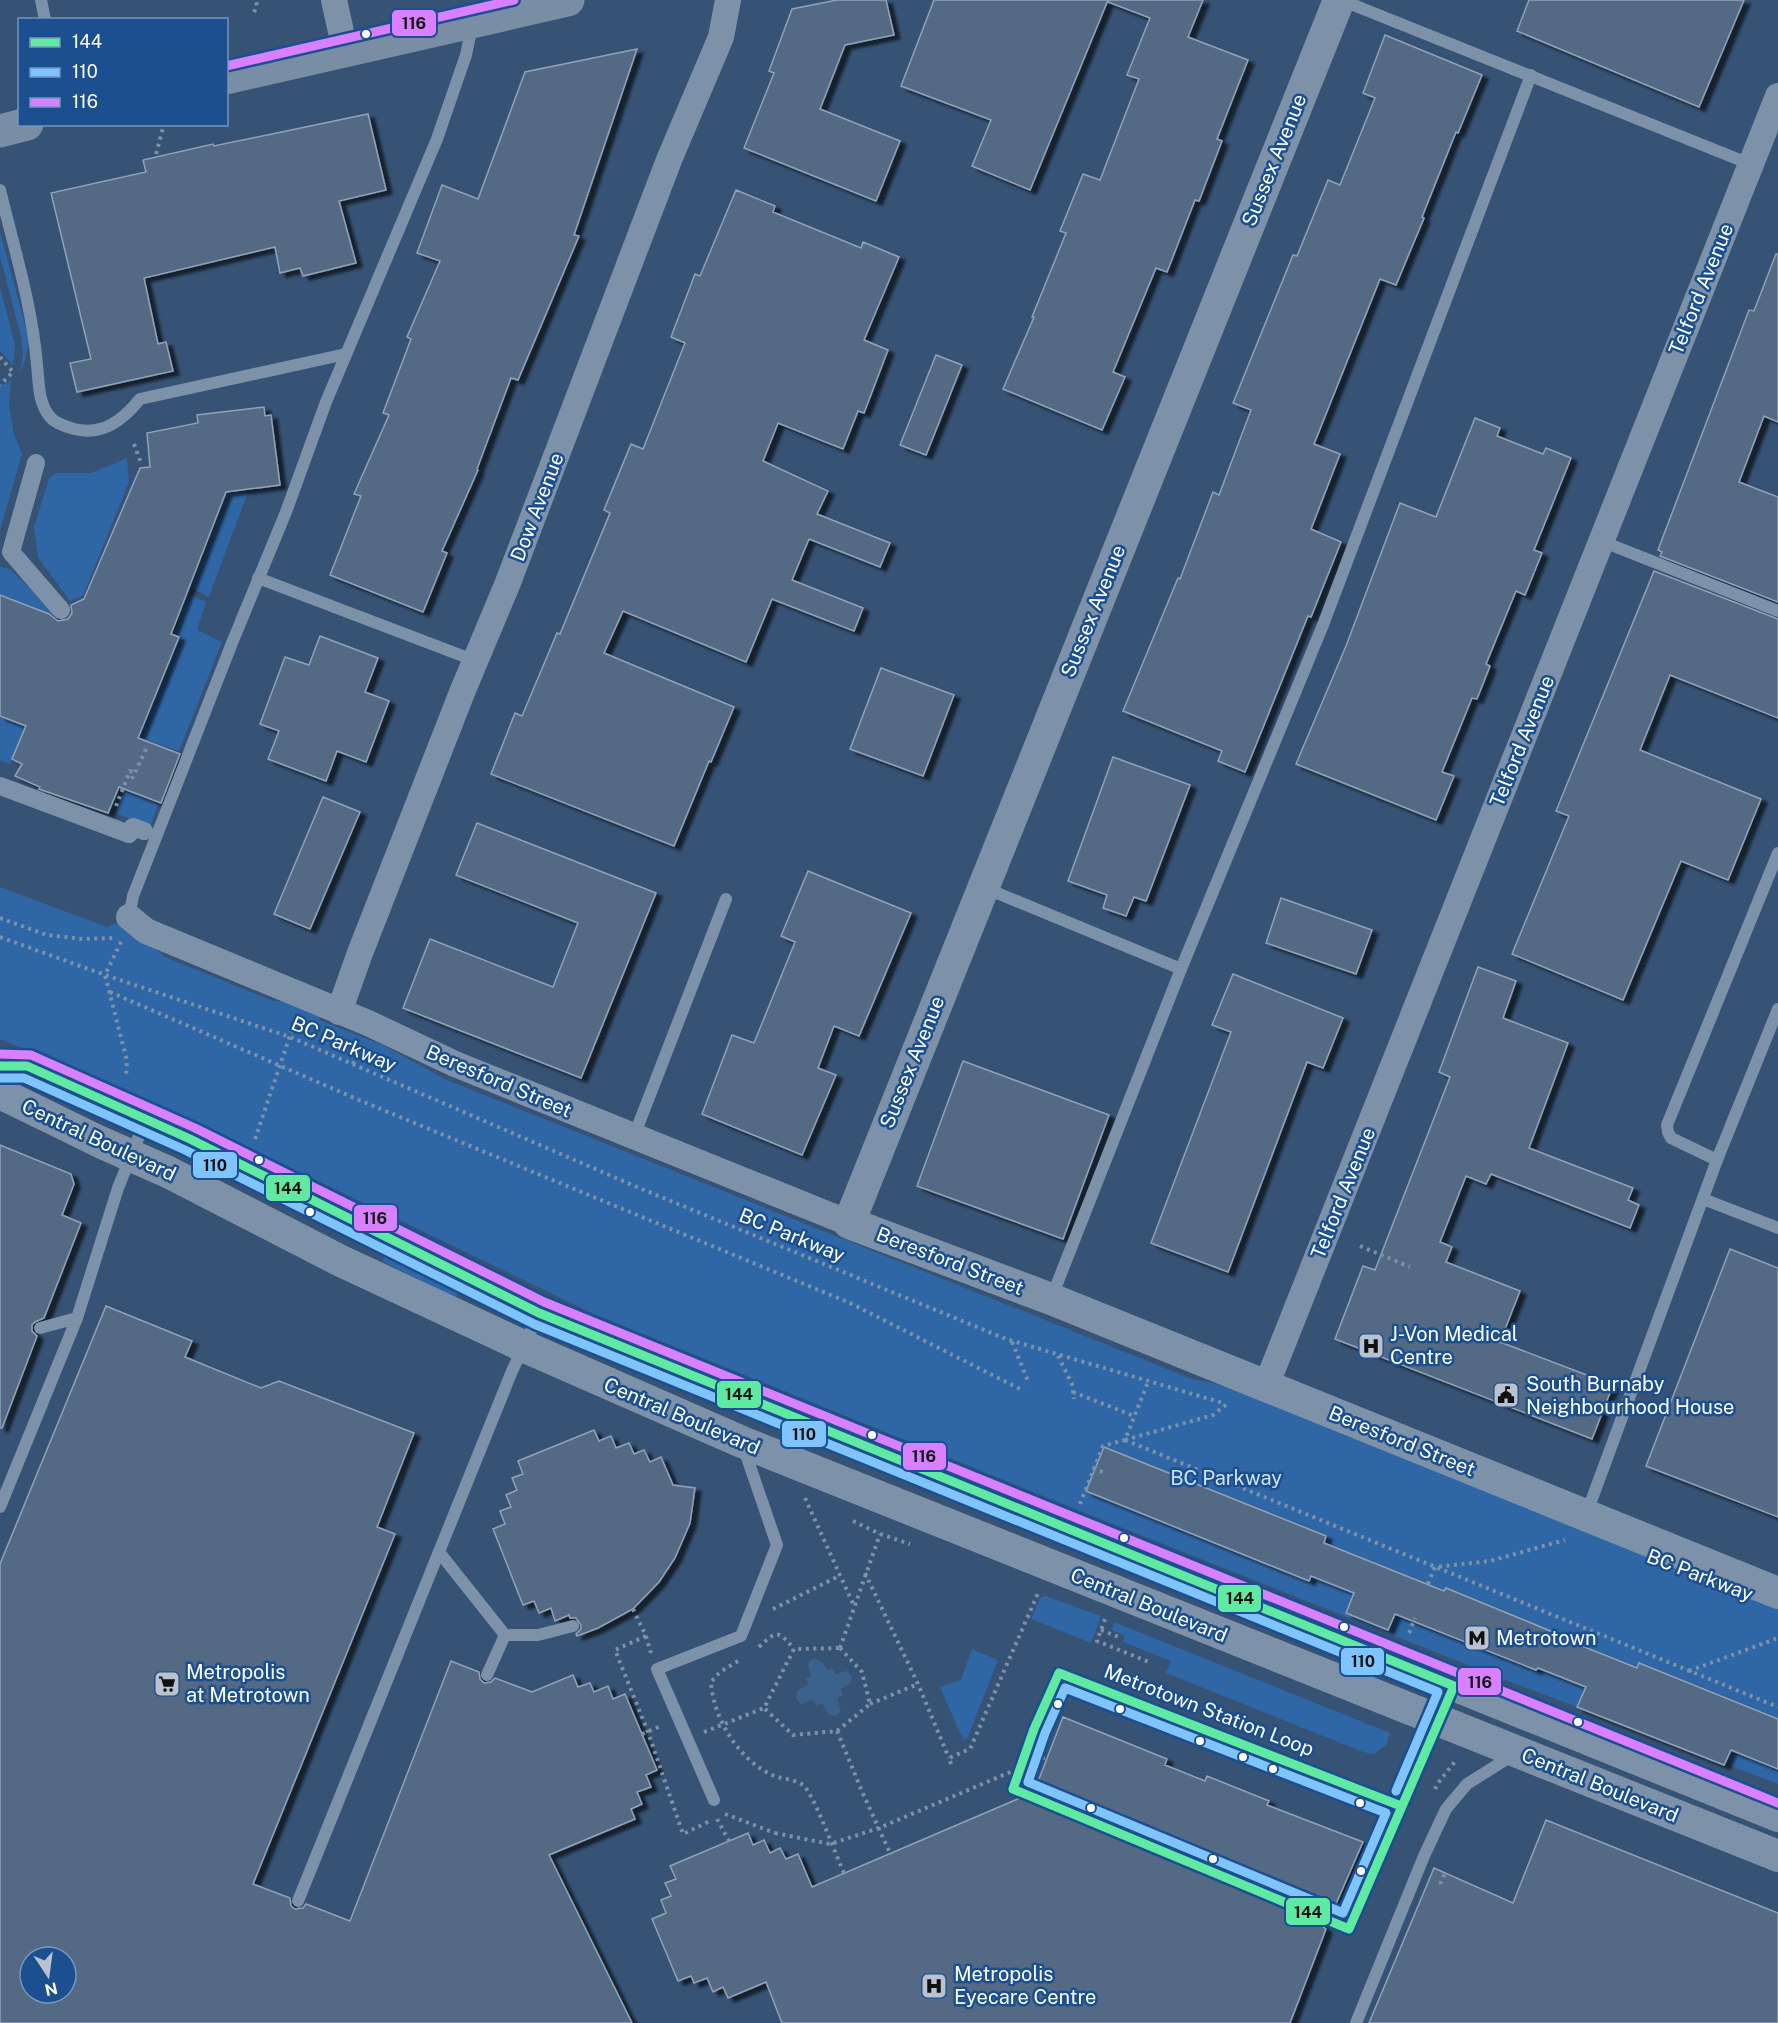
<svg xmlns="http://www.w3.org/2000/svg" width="1778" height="2023" font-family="'Public Sans',sans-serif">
<defs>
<filter id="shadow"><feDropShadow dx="6" dy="4" stdDeviation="1.5" flood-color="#0009"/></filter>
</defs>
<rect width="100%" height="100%" fill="#365274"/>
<g fill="#2f66a5">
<polygon points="0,232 29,339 25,361 20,373 23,354 21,337 0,256"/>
<polygon points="0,287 15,345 13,365 0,351"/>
<polygon points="11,380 9,404 14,434 22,454 0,531 0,386"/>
<polygon points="127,458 129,482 83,596 70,601 38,557 34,527 49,478 57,473 91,473"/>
<polygon points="248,492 209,597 191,588 227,493"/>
<polygon points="0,567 10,569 55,612 53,615 0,595"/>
<polygon points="188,594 206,602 197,630 222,642 179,751 146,740 134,767 128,766 180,636 174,633"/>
<polygon points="0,716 26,726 10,764 0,760"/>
<polygon points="125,786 130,788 129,792 158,804 151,826 115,813"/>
<path d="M 0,887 L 107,927 L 121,921 C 130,941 151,942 165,957 L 273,1001 L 296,1002 L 322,1013 L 319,1020 L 383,1045 L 447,1080 L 1192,1379 L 1213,1383 L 1232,1389 L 1778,1608 L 1778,1784 L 1503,1679 L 1090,1515 L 594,1314 L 190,1119 L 0,1039 Z"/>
<polygon points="384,1257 460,1286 456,1298 383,1262"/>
<polygon points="1045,1596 1101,1616 1091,1643 1031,1619 1040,1598"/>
<polygon points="1114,1622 1390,1733 1386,1745 1374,1754 1363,1752 1166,1673 1171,1661 1123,1642 1125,1636 1112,1630"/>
<polygon points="972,1649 998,1660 968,1737 963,1740 940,1687 961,1680"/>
</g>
<polygon fill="#3b618d" points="815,1658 823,1663 827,1670 832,1668 835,1674 847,1671 852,1676 851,1683 841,1688 843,1695 837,1698 841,1711 837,1715 829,1715 822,1703 817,1706 813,1700 801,1704 796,1698 797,1691 808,1684 806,1678 811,1676 808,1667 809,1661"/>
<g fill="#526984" stroke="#92a2b6" stroke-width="1.5" fill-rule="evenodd" filter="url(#shadow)">
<polygon points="837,0 886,0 894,35 845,45 820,109 900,141 876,201 744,148 774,73 769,71 792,9"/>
<polygon points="934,0 1108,0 1030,190 972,166 991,120 901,86"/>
<polygon points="1108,0 1203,0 1188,37 1248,60 1217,139 1222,141 1199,201 1195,200 1167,272 1156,268 1113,372 1125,377 1102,430 1003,389 1034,317 1032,317 1066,233 1060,231 1083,174 1100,180 1139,79 1127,75 1150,18 1108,2"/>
<polygon points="1529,0 1744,0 1699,107 1517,31"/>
<polygon points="1385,35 1482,75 1458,133 1456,132 1422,217 1424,218 1396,285 1380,279 1314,444 1340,454 1311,529 1341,542 1311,617 1308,616 1245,772 1218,761 1222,751 1123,711 1178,578 1180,579 1213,492 1219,495 1251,410 1233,403 1293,255 1297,256 1328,180 1340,185 1375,98 1363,93"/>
<polygon points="637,49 574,235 579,236 518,380 511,378 477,469 478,470 442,551 447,553 423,612 330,575 361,496 354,494 389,415 383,413 411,339 407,337 440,261 417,253 442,185 478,199 525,72"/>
<polygon points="368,114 386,190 339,201 356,263 303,276 300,268 280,273 275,247 144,278 158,344 166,342 173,371 77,392 70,363 91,359 51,193 146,172 143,160 213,144 214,146"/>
<polygon points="736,190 775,206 773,212 861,248 863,242 899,257 864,340 888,350 864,413 858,411 843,449 778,423 763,461 828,491 817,514 890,543 880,567 809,539 792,580 863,608 854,631 772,599 746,662 623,611 604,653 734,707 711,762 709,761 674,846 491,774 515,713 522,716 557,633 560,634 610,513 604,510 631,444 643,449 685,343 671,337 695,274 700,276"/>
<polygon points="1776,254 1778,254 1778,422 1764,416 1739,482 1778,497 1778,602 1660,556 1662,552 1658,550 1749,310 1754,311"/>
<polygon points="936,355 962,365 926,455 900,445"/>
<polygon points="264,407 265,416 271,415 280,485 226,492 171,634 179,637 138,738 180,754 161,803 119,787 108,813 39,789 40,787 15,776 22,764 12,759 26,726 0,716 0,595 49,614 58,621 68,619 72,613 71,605 84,599 140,468 150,467 147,433 198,423 197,415"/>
<polygon points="1475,418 1500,428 1497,436 1543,454 1546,448 1571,458 1534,550 1542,553 1525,595 1516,591 1486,664 1490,666 1477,699 1472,698 1442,772 1454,776 1436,820 1296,764 1346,646 1400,503 1436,517"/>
<polygon points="1654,571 1778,619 1778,718 1670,675 1640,750 1761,799 1728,880 1681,861 1623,1000 1512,954 1569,816 1556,811"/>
<polygon points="320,636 378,658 365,692 389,701 366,762 337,751 326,781 268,759 279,731 260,724 285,657 309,665"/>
<polygon points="881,668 954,695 923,776 850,749"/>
<polygon points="1113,757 1190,785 1146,901 1134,897 1126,916 1103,908 1107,895 1068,881"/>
<polygon points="323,797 360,812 310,929 274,914"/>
<polygon points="477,823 656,893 581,1078 403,1008 430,939 553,987 578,923 456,875"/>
<polygon points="808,871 911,913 859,1036 834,1026 818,1068 836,1075 802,1155 702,1114 732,1035 754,1043 795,942 781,936"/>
<polygon points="1281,898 1372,930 1356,974 1266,943"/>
<polygon points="1478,967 1516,981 1503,1018 1568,1043 1529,1148 1633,1188 1628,1200 1639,1205 1630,1228 1491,1174 1486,1184 1466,1176 1440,1242 1452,1247 1446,1262 1520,1291 1500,1342 1613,1385 1592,1439 1335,1339 1363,1266 1375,1270 1450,1077 1439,1072"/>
<polygon points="1233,974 1343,1018 1323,1068 1307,1062 1228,1272 1151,1243 1231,1032 1212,1025"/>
<polygon points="963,1061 1109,1115 1063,1239 917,1186"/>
<polygon points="0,1145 71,1174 74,1184 62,1215 81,1223 44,1318 35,1322 32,1325 32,1331 37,1336 2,1428 0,1428"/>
<polygon points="1730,1249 1778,1268 1778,1517 1646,1466"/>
<path d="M 106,1306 L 192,1341 L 185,1357 L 261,1388 L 279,1381 L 414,1433 L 377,1527 L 395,1534 L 253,1884 L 290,1898 L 291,1906 L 295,1909 L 303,1908 L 306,1904 L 350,1921 L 451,1661 L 479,1672 L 480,1679 L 484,1683 L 491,1682 L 495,1678 L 532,1692 L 573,1675 L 578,1687 L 590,1683 L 594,1692 L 608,1686 L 613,1699 L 625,1694 L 657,1770 L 646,1775 L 651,1787 L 637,1792 L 642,1804 L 631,1809 L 635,1819 L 549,1855 L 632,2023 L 0,2023 L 0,1564 ZM 30,1957 L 66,1957 L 66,1993 L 30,1993 Z"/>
<polygon points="594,1430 599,1441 611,1436 616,1448 629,1443 634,1454 644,1450 650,1462 661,1457 673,1485 695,1488 690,1523 675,1558 659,1582 633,1609 598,1628 577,1636 576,1634 581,1629 581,1625 576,1618 570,1618 569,1615 555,1621 551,1608 539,1613 534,1601 523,1605 493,1529 505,1524 500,1511 511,1507 506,1495 517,1490 512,1478 523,1474 518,1461"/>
<polygon points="1104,1447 1326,1536 1324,1543 1444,1591 1446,1588 1553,1632 1552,1634 1637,1668 1639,1663 1778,1719 1778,1769 1731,1750 1724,1765 1577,1707 1586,1687 1538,1668 1536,1670 1395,1614 1388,1630 1346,1613 1354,1593 1311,1576 1309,1581 1086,1491"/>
<polygon points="1063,1717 1167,1759 1165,1765 1205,1781 1207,1776 1269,1801 1267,1805 1363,1842 1332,1913 1324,1914 1321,1918 1322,1926 1326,1929 1290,2023 782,2023 766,1982 728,1998 723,1987 713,1992 707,1978 694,1983 691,1976 678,1981 652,1919 666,1913 661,1900 671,1896 665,1883 676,1879 670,1866 748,1833 753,1845 764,1840 770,1853 780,1848 786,1859 798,1854 812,1887 1034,1792"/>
<polygon points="1546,1820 1778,1913 1778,2023 1369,2023 1434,1868 1513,1903"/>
</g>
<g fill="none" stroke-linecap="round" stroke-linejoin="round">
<g stroke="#7d92a8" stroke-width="4" stroke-dasharray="3 4.5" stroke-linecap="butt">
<polyline points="254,12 257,7 256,0"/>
<polyline points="156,154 164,124"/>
<polyline points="0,357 13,372 0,385"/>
<polyline points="134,444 141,463"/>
<polyline points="132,779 147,747"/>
<polyline points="116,806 130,771 135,773"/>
<polyline points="0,918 47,935 82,939 114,938"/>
<polyline points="0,937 105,975 290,1037 644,1190 1006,1339 1223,1403"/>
<polyline points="121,942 105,975 127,1061 126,1078"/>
<polyline points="110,992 359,1100 850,1303 1024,1391"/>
<polyline points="353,1064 359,1049"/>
<polyline points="255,1139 295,1021"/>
<polyline points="1360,1246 1410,1267"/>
<polyline points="1012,1342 1028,1381"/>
<polyline points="1058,1356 1072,1384 1074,1399"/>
<polyline points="1073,1392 1134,1416"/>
<polyline points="1125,1440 1778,1707"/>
<polyline points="1125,1440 1213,1415 1227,1404"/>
<polyline points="1093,1468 1107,1474"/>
<polyline points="805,1498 854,1606"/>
<polyline points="1080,1504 1103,1446 1125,1440 1148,1382"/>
<polyline points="853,1521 880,1534 910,1544"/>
<polyline points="865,1573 918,1684 949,1758"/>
<polyline points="1428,1584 1435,1567 1490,1561 1565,1540"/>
<polyline points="633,1609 646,1636 615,1650 648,1732 683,1834 712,1820"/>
<polyline points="773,1609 839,1576"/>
<polyline points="1105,1619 1097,1641 1149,1662"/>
<polyline points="1101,1630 1121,1638"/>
<polyline points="1409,1633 1415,1618"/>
<polyline points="646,1636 651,1653"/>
<path d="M 759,1647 C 777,1630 778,1630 794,1649"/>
<polygon points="840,1648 862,1672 870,1704 837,1731 793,1735 764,1708 794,1649"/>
<polyline points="840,1648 880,1534"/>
<path d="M 738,1661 L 720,1672 L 711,1682 C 713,1718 739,1760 772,1775 C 781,1779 794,1779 803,1785 C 814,1794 836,1856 844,1873"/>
<polyline points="1689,1671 1778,1638"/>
<polyline points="870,1704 918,1684"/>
<polyline points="837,1731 864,1796 890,1853"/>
<polyline points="704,1732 764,1708"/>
<polyline points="642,1734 661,1726"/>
<polyline points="951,1764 949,1758 970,1749 1039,1591"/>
<polyline points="1435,1789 1438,1783 1457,1759"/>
<polyline points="725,1814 775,1833"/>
<polyline points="717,1819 729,1841"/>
<polyline points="1440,1884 1445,1873"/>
</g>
<g stroke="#7d92a8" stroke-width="12">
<polyline points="41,0 45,20"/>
<polyline points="1341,0 1750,164"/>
<path d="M 0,190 C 14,248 32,305 37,365 C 39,382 38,403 50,417 C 55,423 67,427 74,429 C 103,436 123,420 140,399 L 346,354"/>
<polyline points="1601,541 1778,611"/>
<polyline points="258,578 476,661"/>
<polyline points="985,888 1181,969"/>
<polyline points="129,917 133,896 232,643 286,512 326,402 437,139 466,55 472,26"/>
<polyline points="634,1136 726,899"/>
<polyline points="1717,1160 1671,1138 1668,1132 1667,1125 1778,853"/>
<polyline points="1703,1199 1778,1228"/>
<polyline points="1051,1299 1181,969 1323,625 1531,75"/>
<polyline points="40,1328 77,1318"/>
<polyline points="0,1507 77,1318 118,1188 145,1121"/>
<polyline points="1586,1515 1717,1160 1778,1009"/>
<polyline points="439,1552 505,1635 487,1675"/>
<polyline points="505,1635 538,1635 573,1626"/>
<polyline points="1034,1729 1059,1673 1401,1806"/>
<polyline points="714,1800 657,1669 741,1636 777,1545 743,1446"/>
<polyline points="298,1901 512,1371 539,1314"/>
<polyline points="1329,1921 1349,1929 1454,1687"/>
<polyline points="1356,2023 1424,1856 1446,1809 1467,1784 1513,1755"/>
</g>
<g stroke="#7d92a8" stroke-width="18">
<polyline points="36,463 11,552 61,610"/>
<polyline points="0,786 129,834 133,827 144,831"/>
</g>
<g stroke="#7d92a8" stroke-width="26">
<polyline points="334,0 345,50"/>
<polyline points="129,917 146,931 368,1023 455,1064 849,1223"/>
<polyline points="339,1012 360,953 463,690 507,585 669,160 721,37 728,0"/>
<polyline points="1266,1386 1778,96"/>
</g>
<g stroke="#7d92a8" stroke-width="32">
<polyline points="1339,0 849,1223 1051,1299 1778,1593"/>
<polyline points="0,1066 27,1066 190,1139 539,1313 1068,1529 1778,1816"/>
<polyline points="0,1090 4,1095 100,1142 168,1172 341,1261 523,1346 742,1442 1778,1856"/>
</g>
<g stroke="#798da4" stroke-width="33">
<polyline points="226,78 568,0"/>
<polyline points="0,131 27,124"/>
</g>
<polyline stroke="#7d92a8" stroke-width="4" stroke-dasharray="3 4.5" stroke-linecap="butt" points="775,1833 830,1844 879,1828 1048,1756"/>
<g stroke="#1b4f8f" stroke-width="14">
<polyline id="bus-1" points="0,1066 27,1066 190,1139 539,1313 1454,1686 1349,1929 1013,1789 1034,1729 1059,1673 1401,1806"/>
</g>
<g stroke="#1b4f8f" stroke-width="14">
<g id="bus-2">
<polyline points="0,1078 24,1078 185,1150 534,1324 1438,1692 1396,1791"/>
<polygon points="1065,1688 1386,1813 1343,1913 1028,1782 1045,1733"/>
</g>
</g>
<g stroke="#1b4f8f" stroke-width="14">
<g id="bus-3">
<polyline points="226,66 514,0"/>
<polyline points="0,1054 31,1055 195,1128 544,1302 1778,1803"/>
</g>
</g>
<use href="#bus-1" stroke="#60e9a3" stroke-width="9"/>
<use href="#bus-2" stroke="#80c4ff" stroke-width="9"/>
<use href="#bus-3" stroke="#d880ff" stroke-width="9"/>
</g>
<defs>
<g id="hospital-square" transform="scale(1.35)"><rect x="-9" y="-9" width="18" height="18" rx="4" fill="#b9c2ce" stroke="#1b4f8f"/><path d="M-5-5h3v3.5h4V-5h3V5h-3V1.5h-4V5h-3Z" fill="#111"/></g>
<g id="civic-square" transform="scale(1.35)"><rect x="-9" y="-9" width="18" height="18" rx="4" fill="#b9c2ce" stroke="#1b4f8f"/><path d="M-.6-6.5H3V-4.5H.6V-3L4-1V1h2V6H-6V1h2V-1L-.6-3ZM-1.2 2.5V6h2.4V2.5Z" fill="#111"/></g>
<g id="metro-square" transform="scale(1.35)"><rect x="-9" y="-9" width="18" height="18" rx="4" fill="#b9c2ce" stroke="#1b4f8f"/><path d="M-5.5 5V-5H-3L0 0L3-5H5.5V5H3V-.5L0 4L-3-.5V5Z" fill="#111"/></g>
<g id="supermarket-square" transform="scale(1.35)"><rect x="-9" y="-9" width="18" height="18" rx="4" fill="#b9c2ce" stroke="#1b4f8f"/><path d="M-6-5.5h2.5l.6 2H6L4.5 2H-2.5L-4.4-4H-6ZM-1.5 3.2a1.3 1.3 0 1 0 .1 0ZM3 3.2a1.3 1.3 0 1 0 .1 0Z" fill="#111"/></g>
</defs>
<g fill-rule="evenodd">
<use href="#hospital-square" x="1371" y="1346"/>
<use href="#civic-square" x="1506" y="1395"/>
<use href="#metro-square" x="1477" y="1638"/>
<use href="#supermarket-square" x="167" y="1684"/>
<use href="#hospital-square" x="934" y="1986"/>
</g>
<g fill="#fff" stroke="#1b4f8f" stroke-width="2">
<circle cx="366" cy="34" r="5"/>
<circle cx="259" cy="1160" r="5"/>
<circle cx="310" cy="1212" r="5"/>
<circle cx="872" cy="1435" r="5"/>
<circle cx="1124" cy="1538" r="5"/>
<circle cx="1344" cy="1627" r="5"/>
<circle cx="1058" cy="1704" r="5"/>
<circle cx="1120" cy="1709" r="5"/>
<circle cx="1578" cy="1722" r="5"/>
<circle cx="1200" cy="1741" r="5"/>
<circle cx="1243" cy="1757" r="5"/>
<circle cx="1273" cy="1769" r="5"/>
<circle cx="1360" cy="1803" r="5"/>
<circle cx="1091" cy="1808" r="5"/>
<circle cx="1213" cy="1859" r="5"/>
<circle cx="1361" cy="1871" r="5"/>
</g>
<g text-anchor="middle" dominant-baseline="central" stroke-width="5" stroke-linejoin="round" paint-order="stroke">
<g font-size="20" fill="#fff" stroke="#1b4f8f">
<text transform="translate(1274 160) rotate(-68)">Sussex Avenue</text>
<text transform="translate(1701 289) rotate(-68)">Telford Avenue</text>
<text transform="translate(537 507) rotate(-69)">Dow Avenue</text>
<text transform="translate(1093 611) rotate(-68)">Sussex Avenue</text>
<text transform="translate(1522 741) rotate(-68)">Telford Avenue</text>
<text transform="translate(344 1044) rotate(23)">BC Parkway</text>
<text transform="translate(912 1062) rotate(-68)">Sussex Avenue</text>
<text transform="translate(499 1081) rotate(23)">Beresford Street</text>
<text transform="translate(99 1140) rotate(25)">Central Boulevard</text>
<text transform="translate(1343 1193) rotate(-68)">Telford Avenue</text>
<text transform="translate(792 1235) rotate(22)">BC Parkway</text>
<text transform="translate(950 1261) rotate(21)">Beresford Street</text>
<text transform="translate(682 1416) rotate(23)">Central Boulevard</text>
<text transform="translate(1402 1441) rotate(22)">Beresford Street</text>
<text transform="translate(1700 1575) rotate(21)">BC Parkway</text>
<text transform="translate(1149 1605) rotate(22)">Central Boulevard</text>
<text transform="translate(1209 1710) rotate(21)">Metrotown Station Loop</text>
<text transform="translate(1600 1785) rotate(22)">Central Boulevard</text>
</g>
<g font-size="20" fill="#fff" stroke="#1b4f8f" text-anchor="start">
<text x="1390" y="1334">J-Von Medical<tspan x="1390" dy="23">Centre</tspan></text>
<text x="1526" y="1384">South Burnaby<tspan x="1526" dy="23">Neighbourhood House</tspan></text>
<text x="1496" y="1638">Metrotown</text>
<text x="186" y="1672">Metropolis<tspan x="186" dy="23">at Metrotown</tspan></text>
<text x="954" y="1974">Metropolis<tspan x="954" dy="23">Eyecare Centre</tspan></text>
</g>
<g font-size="20" fill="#cfe3fa" stroke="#1b4f8f">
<text x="1226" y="1478">BC Parkway</text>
</g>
</g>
<g stroke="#1b4f8f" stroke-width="2">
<rect x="391" y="9" width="46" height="28" rx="6" fill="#d880ff"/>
<rect x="192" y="1151" width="46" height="28" rx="6" fill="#80c4ff"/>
<rect x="265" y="1174" width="46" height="28" rx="6" fill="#60e9a3"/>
<rect x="353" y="1204" width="45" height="28" rx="6" fill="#d880ff"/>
<rect x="716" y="1380" width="46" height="29" rx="6" fill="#60e9a3"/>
<rect x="781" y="1420" width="46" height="28" rx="6" fill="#80c4ff"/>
<rect x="902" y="1442" width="45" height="29" rx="6" fill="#d880ff"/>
<rect x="1217" y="1584" width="45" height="29" rx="6" fill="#60e9a3"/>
<rect x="1340" y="1647" width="45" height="29" rx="6" fill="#80c4ff"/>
<rect x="1457" y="1667" width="45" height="29" rx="6" fill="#d880ff"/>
<rect x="1285" y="1897" width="46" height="29" rx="6" fill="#60e9a3"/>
</g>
<g font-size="16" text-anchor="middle" font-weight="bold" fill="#111">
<text x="414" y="29">116</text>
<text x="215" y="1171">110</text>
<text x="288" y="1194">144</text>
<text x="375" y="1224">116</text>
<text x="739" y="1400">144</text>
<text x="804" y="1440">110</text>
<text x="924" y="1462">116</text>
<text x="1240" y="1604">144</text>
<text x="1363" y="1667">110</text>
<text x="1480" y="1688">116</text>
<text x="1308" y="1918">144</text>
</g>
<rect x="18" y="18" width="210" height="108" fill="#1b4f8f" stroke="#7695bc" stroke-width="1.5"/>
<rect x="30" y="38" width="30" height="9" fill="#60e9a3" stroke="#7695bc" stroke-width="1.5"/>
<text x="72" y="48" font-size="18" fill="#ffffff">144</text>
<rect x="30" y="68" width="30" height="9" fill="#80c4ff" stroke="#7695bc" stroke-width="1.5"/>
<text x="72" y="78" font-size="18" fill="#ffffff">110</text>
<rect x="30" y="98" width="30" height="9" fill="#d880ff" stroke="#7695bc" stroke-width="1.5"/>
<text x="72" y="108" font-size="18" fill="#ffffff">116</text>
<g transform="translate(48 1975) rotate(167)"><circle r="28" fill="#1b4f8f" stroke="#7695bc" stroke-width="1.5"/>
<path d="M0-4.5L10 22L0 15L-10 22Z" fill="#b9c2ce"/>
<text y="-9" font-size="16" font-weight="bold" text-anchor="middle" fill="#ffffff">N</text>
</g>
</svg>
